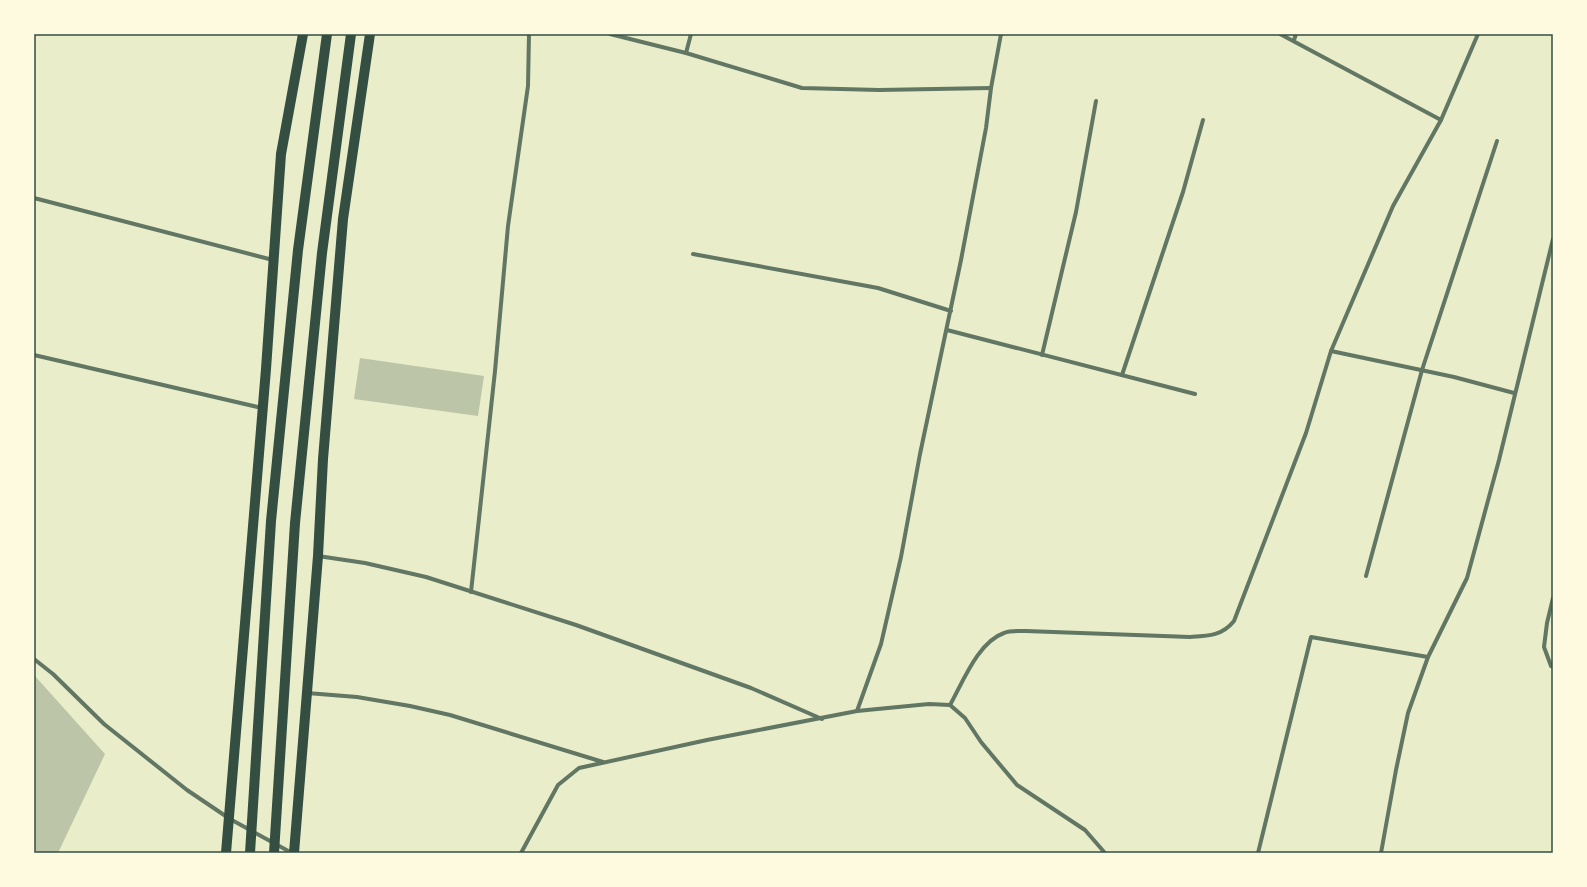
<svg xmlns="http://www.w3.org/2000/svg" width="1587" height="887" font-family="Roboto,sans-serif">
<rect width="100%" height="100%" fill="#e9edc9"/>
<g fill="#bcc5a7">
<polygon points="360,358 484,376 478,416 354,399"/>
<polygon points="34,675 105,754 58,853 34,853"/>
</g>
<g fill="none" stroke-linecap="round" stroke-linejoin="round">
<g stroke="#617663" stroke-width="4">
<polyline points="610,34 686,53 802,88 879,90 991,88"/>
<polyline points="1280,34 1441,120"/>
<polyline points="1294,40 1296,34"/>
<polyline points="686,53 691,34"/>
<polyline points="34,198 273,260"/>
<polyline points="693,254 878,288 951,311"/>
<polyline points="947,330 1195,394"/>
<polyline points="1331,351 1454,377 1514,393"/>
<polyline points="34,355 262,408"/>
<polyline points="1042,355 1076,212 1096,101"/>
<polyline points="1122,375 1183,192 1203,120"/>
<polyline points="318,556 365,563 426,577 576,625 751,688 822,719"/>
<polyline points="1366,576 1422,370 1497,141"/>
<polyline points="471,592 495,371 508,226 528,86 529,34"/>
<polyline points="1553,598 1547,623 1544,647 1551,666 1553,667"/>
<polyline points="34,659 53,674 104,724 187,790 230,819 292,853"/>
<polyline points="307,693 357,697 410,706 450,715 603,762"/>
<path d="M 950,705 C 963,682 978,642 1004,633 C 1010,630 1019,631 1026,631 L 1190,637 C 1208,636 1222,636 1234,621 L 1306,433 L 1331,351 L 1393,206 L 1441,120 L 1478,34"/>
<polyline points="857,711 881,644 901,557 920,454 961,260 986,128 991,88 1001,34"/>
<polyline points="521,853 558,785 579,768 707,740 857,711 929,704 950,705 965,718 981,742 1017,785 1085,830 1105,853"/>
<polyline points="1258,853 1311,637 1428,657"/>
<polyline points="1381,853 1396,770 1408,713 1428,657 1467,578 1499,460 1553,239"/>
</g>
<g stroke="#344e41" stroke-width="10">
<polyline points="226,853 266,369 281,154 303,34"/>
<polyline points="250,853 271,521 298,250 327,34"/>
<polyline points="274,853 295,523 322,253 351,34"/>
<polyline points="294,853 318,556 323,459 343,219 370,34"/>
</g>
</g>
<rect width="1587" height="887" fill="none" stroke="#fefae0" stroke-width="70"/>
<rect x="35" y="35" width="1517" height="817" fill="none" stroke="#344e41" stroke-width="1.5"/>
</svg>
